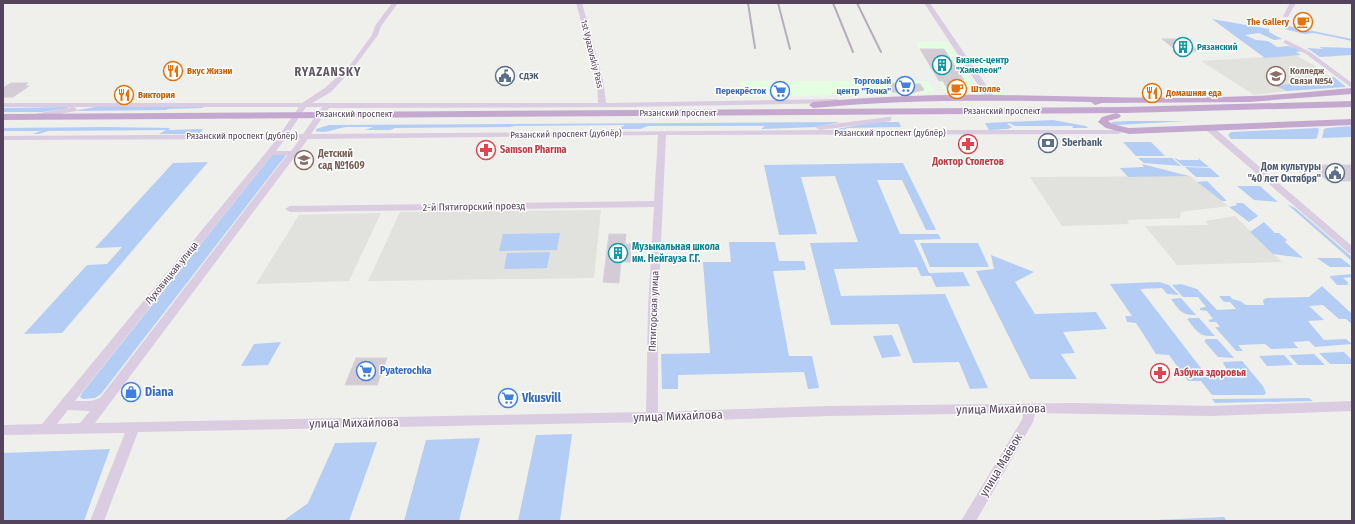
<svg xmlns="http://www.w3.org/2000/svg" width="1355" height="524" font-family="'Fira Sans Condensed',sans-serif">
<rect width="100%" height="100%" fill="#eff0ec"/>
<g fill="#e4fee2">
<polygon points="915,42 947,42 978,92 945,92"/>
<polygon points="740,81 928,81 935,93 742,97"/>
</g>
<g fill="#e1e1de">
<polygon points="1295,55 1317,67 1343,86 1312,88 1254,95 1201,61"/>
<polygon points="1190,176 1228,206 1181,212 1180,218 1127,220 1129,224 1062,226 1030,177"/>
<polygon points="601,210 594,278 368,281 400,212"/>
<polygon points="381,213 349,281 256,284 299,215"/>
<polygon points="1235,216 1282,262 1177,265 1145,226 1209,225 1205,221"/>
</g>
<g fill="#b4cdf4">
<polygon points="1212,19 1269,29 1269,32 1282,39 1274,40 1259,33 1245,35 1256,40 1268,41 1277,47 1289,46 1304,51 1296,52 1301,55 1265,58"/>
<polygon points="1288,26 1352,39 1352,41 1314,33 1305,34 1284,29"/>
<polygon points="1319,47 1352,48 1352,55 1320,57 1307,48 1323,49"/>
<polygon points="1330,77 1334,77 1346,87 1287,91 1276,86"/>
<polygon points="95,107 204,107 202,108 168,109 166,110 73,111"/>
<polygon points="3,108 67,107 68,108 43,112 3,112"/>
<polygon points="1053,120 1086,126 1088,128 1072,128 1073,126 1015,126 1009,123 1007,124 1012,127 1008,129 989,130 985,123"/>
<polygon points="1129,121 1187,121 1118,125 1113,125 1111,122"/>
<path d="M 840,122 L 818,127 L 761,129 L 765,126 L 648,126 L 640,129 L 618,129 L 625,125 L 515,126 L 509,127 L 395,128 L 390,130 L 365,130 L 373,127 C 364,127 356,127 347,127 C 336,128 327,134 316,131 L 316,129 L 329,125 Z"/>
<polygon points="876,122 899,122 901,127 847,128 842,131 831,130"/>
<polygon points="1352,126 1352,137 1322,138 1324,129 1327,128"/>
<polygon points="107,127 170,128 168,130 203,129 199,134 159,134 166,130 48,131 39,134 32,134 41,131 3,131 3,128"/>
<polygon points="1317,128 1319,129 1317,138 1314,139 1231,139 1228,135 1231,132"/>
<polygon points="1123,142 1151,142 1165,156 1136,156"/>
<polygon points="272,155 286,155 101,394 95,398 83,399 80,397 82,393"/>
<polygon points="1138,158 1172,158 1181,166 1144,163"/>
<polygon points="1174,158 1179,160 1199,160 1198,158 1209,167 1183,166"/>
<polygon points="208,162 62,333 24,334 87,265 107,264 122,247 95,248 173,163"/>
<polygon points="903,163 936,230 926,230 902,180 877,180 900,234 938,234 941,239 914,240 929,273 963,272 970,286 936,287 931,276 921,276 917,267 834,269 841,296 945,294 988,388 970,389 959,362 913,363 898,324 831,325 810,243 858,242 835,176 801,177 817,234 779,235 764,165"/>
<polygon points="1142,164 1189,176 1190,176 1128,177 1120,168 1144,167"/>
<polygon points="1185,167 1210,168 1220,177 1196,177"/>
<polygon points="1207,181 1227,201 1222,201 1197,182"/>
<polygon points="1237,186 1260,186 1278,202 1254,200"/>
<polygon points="1236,203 1243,203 1258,216 1249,222 1229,207 1237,205"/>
<polygon points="1287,204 1295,208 1352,257 1352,261"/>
<polygon points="1264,222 1275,233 1279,233 1287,240 1285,242 1303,258 1273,254 1250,232"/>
<polygon points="560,233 557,250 499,251 503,234"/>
<polygon points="729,242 775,242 779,261 804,261 806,270 773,271 789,356 812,356 819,388 808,389 804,372 678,375 678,389 662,389 661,354 710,353 703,262 731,262"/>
<polygon points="920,243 978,243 989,267 930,267"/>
<polygon points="550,252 547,268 504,269 507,253"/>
<polygon points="991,255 1034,272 1015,282 1035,314 1096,312 1107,329 1063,332 1075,353 1061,354 1077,379 1030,379 976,271 994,269"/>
<polygon points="1317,258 1341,258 1352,267 1330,267"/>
<polygon points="1352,274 1352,277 1343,278 1349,283 1347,283 1348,285 1337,285 1330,277 1330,276"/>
<polygon points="1159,282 1169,285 1179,295 1167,294 1162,288 1140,289 1204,372 1228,371 1223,363 1224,363 1223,362 1242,361 1263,386 1266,393 1264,395 1212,395 1201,381 1188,381 1169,355 1156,354 1136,323 1127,322 1125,316 1132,316 1110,284"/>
<polygon points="1181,284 1197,289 1217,310 1236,309 1230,302 1224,302 1219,296 1230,296 1232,299 1240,301 1246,305 1264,305 1263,300 1266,298 1309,297 1322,286 1352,314 1352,324 1346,319 1339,319 1323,305 1309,306 1324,320 1308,321 1324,340 1346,339 1352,344 1315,347 1309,341 1293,342 1298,348 1271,349 1265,344 1238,345 1243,351 1236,351 1215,327 1220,327 1216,322 1210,322 1208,320 1213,319 1207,311 1200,310 1200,308 1206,307 1198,297 1183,297 1172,285"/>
<path d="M 1181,298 L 1196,315 C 1181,315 1180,311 1171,299 Z"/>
<path d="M 1188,318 L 1199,318 L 1215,336 C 1198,337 1197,331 1187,319 L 1189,319 Z"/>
<polygon points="892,335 901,356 882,358 873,336"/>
<polygon points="1205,339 1217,339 1234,358 1218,357 1204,341 1206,340"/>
<polygon points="281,342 268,365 241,366 254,344"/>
<polygon points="1344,352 1352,360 1352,364 1330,364 1319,353"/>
<polygon points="1314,354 1325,365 1298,365 1289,355"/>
<polygon points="1284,355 1293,365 1267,366 1259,356"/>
<polygon points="1309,398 1313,401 1215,403 1212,399"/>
<polygon points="572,434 560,521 518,521 536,435"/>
<polygon points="480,438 459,521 404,521 426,440"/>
<polygon points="377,442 349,521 283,521 308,503 335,443"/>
<polygon points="110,449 84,521 3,521 3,453"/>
<polygon points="1224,517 1227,521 1157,521 1156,520"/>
</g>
<g fill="#d4ccd5" stroke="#d9d0d9">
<polygon points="1162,39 1183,39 1198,51 1177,51"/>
<polygon points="920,49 944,49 964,80 960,80 966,90 948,90 943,81 939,81"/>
<polygon points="11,83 28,83 25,86 29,86 13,97 3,97 3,88"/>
<polygon points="886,83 920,84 924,90 911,93 892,92 890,91"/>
<polygon points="1308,165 1352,165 1352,181 1328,181"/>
<polygon points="609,234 626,234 625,244 631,244 630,262 621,262 619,283 603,282"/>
<polygon points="356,358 387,358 377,385 345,385"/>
</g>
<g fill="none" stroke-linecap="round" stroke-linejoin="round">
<g fill="#dacce1" fill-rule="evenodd">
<path d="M 392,3 L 398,3 L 381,26 L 378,35 L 354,67 L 331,92 L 312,103 L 598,103 L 597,80 L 576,3 L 582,3 L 603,80 L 606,103 L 837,99 L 841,101 L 837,103 L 628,107 L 329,108 L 311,134 L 820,130 L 816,128 L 817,126 L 888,117 L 891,117 L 891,121 L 820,130 L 1118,130 L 1122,132 L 1118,134 L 666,135 L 658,308 L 658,412 L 829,406 L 1074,403 L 1211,406 L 1352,401 L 1352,411 L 1211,416 L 1035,413 L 1033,422 L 976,521 L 961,521 L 1023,418 L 1023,413 L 829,416 L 652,422 L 138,432 L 104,521 L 90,521 L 125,433 L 3,435 L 3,425 L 42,424 L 277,139 L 3,140 L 3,136 L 280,134 L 299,107 L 74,107 L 77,109 L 76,111 L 38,118 L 34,116 L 35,114 L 72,107 L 3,107 L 3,103 L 302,103 L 325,88 L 350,65 L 372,35 L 375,26 ZM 306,107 L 322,107 L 303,134 L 288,134 ZM 658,135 L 654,201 L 290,206 L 285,209 L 290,212 L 654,207 L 648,308 L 646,412 L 95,423 L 308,139 ZM 285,139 L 300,139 L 291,151 L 276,151 ZM 272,155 L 287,155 L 100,398 L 91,401 L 75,401 ZM 68,410 L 90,411 L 80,423 L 57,424 Z"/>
<polygon points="924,3 930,3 995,98 994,100 988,100"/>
<polygon points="1290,3 1296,3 1288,17 1284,17 1283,16"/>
<polygon points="1286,40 1310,52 1352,83 1352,88 1306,54 1284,43 1283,42"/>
<polygon points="1206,126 1212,126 1352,246 1352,254 1349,253 1206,130"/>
</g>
<g fill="#c4a8d0" fill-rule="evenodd">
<path d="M 1352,88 L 1352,94 L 1249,102 L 1102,103 L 1095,105 L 1091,102 C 998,100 906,99 813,108 L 809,105 L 813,102 C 873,97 934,94 995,95 C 1079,96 1165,100 1249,96 C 1283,95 1318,91 1352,88 Z"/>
<polygon points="1352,101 1352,107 1125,113 3,120 3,114 1125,107"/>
<polygon points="1116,113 1119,114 1121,116 1119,118 1108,121 1112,124 1129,128 1352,119 1352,125 1129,134 1106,128 1098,122 1102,117"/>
</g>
<g stroke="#b6aeb8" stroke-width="2">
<polyline points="748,3 755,48"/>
<polyline points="778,3 790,49"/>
<polyline points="833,3 853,52"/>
<polyline points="857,3 881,52"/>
</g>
</g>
<defs>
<g id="cafe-ring" transform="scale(1)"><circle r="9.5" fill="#fff" stroke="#e8710a" stroke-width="1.5"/><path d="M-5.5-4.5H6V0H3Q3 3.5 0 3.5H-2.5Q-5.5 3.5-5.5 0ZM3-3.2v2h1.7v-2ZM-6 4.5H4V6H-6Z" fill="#e8710a"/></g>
<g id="building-ring" transform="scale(1)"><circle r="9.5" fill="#fff" stroke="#0f9aa8" stroke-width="1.5"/><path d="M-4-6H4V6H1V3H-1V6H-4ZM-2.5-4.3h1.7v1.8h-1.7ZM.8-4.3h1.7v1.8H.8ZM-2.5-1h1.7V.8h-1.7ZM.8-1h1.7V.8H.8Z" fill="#0f9aa8"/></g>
<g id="restaurant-ring" transform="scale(1)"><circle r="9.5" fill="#fff" stroke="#e8710a" stroke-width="1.5"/><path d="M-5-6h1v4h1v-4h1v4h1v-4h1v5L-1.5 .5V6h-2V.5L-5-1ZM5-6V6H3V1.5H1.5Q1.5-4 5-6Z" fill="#e8710a"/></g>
<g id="civic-ring" transform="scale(1)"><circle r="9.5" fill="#fff" stroke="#5c6f8a" stroke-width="1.5"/><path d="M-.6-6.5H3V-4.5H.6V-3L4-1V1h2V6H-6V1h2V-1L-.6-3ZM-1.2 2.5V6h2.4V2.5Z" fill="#5c6f8a"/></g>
<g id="university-ring" transform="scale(1)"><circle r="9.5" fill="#fff" stroke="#8d6e63" stroke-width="1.5"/><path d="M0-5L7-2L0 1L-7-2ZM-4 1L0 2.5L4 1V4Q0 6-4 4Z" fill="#8d6e63"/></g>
<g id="supermarket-ring" transform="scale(1)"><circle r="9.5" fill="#fff" stroke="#3f7fe0" stroke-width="1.5"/><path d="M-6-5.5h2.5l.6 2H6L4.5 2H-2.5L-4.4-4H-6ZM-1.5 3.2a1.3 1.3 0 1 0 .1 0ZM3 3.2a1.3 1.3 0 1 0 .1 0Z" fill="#3f7fe0"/></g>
<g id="bank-ring" transform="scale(1)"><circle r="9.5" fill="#fff" stroke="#5c6f8a" stroke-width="1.5"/><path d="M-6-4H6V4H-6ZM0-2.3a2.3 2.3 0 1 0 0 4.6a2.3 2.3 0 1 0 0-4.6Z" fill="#5c6f8a"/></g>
<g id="pharmacy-ring" transform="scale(1)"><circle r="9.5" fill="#fff" stroke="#e0444e" stroke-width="1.5"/><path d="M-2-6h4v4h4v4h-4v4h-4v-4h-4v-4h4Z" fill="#e0444e"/></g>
<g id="school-ring" transform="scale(1)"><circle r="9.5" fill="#fff" stroke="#8d6e63" stroke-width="1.5"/><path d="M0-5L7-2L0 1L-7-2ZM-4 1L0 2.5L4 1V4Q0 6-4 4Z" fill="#8d6e63"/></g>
<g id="shop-ring" transform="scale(1)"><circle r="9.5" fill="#fff" stroke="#3f7fe0" stroke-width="1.5"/><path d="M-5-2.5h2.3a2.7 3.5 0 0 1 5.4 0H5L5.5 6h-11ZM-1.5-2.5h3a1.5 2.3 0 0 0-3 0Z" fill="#3f7fe0"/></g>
</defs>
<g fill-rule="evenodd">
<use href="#cafe-ring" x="1303" y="22"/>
<use href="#building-ring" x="1183" y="47"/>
<use href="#building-ring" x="942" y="65"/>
<use href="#restaurant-ring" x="173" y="71"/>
<use href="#civic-ring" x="505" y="76"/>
<use href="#university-ring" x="1276" y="76"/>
<use href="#supermarket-ring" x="905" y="86"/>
<use href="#cafe-ring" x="957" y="89"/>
<use href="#supermarket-ring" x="780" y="91"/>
<use href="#restaurant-ring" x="1152" y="93"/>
<use href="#restaurant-ring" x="124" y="95"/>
<use href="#bank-ring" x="1048" y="143"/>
<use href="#pharmacy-ring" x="968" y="144"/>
<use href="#pharmacy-ring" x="486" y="150"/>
<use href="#school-ring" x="304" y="160"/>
<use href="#civic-ring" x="1335" y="173"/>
<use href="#building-ring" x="618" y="253"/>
<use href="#supermarket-ring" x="366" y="371"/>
<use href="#pharmacy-ring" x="1160" y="373"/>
<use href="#shop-ring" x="131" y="392"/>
<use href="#supermarket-ring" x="508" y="398"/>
</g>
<g text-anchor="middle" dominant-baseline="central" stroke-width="3" stroke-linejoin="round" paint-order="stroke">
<g font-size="9" font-weight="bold" fill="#c56008" stroke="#fff" text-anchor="start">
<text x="1289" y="22" text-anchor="end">The Gallery</text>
<text x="187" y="71">Вкус Жизни</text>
<text x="971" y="89">Штолле</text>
<text x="1166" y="93">Домашняя еда</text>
<text x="138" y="95">Виктория</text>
</g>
<g font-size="9" font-weight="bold" fill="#0d838f" stroke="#fff" text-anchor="start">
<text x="1197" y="47">Рязанский</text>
<text x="956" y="60">Бизнес-центр<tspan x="956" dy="10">"Хамелеон"</tspan></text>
</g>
<g font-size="9" fill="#54435c" stroke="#fff">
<text transform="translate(592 54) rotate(76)">1st Vyazovskiy Pass</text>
<text x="1002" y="111">Рязанский проспект</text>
<text x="678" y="113">Рязанский проспект</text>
<text x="354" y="114">Рязанский проспект</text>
<text x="890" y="133">Рязанский проспект (дублёр)</text>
<text transform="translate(566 134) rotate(-1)">Рязанский проспект (дублёр)</text>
<text x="242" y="136">Рязанский проспект (дублёр)</text>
</g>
<g font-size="9" font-weight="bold" fill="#785e54" stroke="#fff" text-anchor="start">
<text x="1290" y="71">Колледж<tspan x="1290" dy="10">Связи №54</tspan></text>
</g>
<g font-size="9" font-weight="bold" fill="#4e5e75" stroke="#fff" text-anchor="start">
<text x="519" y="76">СДЭК</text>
</g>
<g font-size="9" font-weight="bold" fill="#366cbe" stroke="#fff" text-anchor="end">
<text x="891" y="81">Торговый<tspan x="891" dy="10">центр "Точка"</tspan></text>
<text x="766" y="91">Перекрёсток</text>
</g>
<g font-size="10" font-weight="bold" fill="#4e5e75" stroke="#fff" text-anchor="start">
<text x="1062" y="143">Sberbank</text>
<text x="1321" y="167" text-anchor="end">Дом культуры<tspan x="1321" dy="12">"40 лет Октября"</tspan></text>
</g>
<g font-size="10" font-weight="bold" fill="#be3a42" stroke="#fff" text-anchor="start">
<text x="500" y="150">Samson Pharma</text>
<text x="968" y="162" text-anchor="middle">Доктор Столетов</text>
<text x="1174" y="373">Азбука здоровья</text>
</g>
<g font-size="10" font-weight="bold" fill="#785e54" stroke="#fff" text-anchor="start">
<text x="318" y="154">Детский<tspan x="318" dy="12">сад №1609</tspan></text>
</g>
<g font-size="10" fill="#54435c" stroke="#fff">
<text transform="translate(474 207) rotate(-1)">2-й Пятигорский проезд</text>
<text transform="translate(172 273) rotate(-51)">Луховицкая улица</text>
<text transform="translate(654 311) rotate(-88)">Пятигорская улица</text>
</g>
<g font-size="10" font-weight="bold" fill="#0d838f" stroke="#fff" text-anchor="start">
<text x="632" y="247">Музыкальная школа<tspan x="632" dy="12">им. Нейгауза Г.Г.</tspan></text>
</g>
<g font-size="10" font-weight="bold" fill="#366cbe" stroke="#fff" text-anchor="start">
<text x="380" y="371">Pyaterochka</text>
</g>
<g font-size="12" font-weight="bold" letter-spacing="1" fill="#605862" stroke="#fff">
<text x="328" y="72">RYAZANSKY</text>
</g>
<g font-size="12" font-weight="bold" fill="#366cbe" stroke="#fff" text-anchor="start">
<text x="145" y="392">Diana</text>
<text x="522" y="398">Vkusvill</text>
</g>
<g font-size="12" fill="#54435c" stroke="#fff">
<text transform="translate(1001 409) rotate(-1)">улица Михайлова</text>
<text transform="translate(678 416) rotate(-2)">улица Михайлова</text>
<text transform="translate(354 423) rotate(-1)">улица Михайлова</text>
<text transform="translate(1001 465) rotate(-59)">улица Маёвок</text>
</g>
</g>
<rect width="1355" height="524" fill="none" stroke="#54435c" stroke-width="8"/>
</svg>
